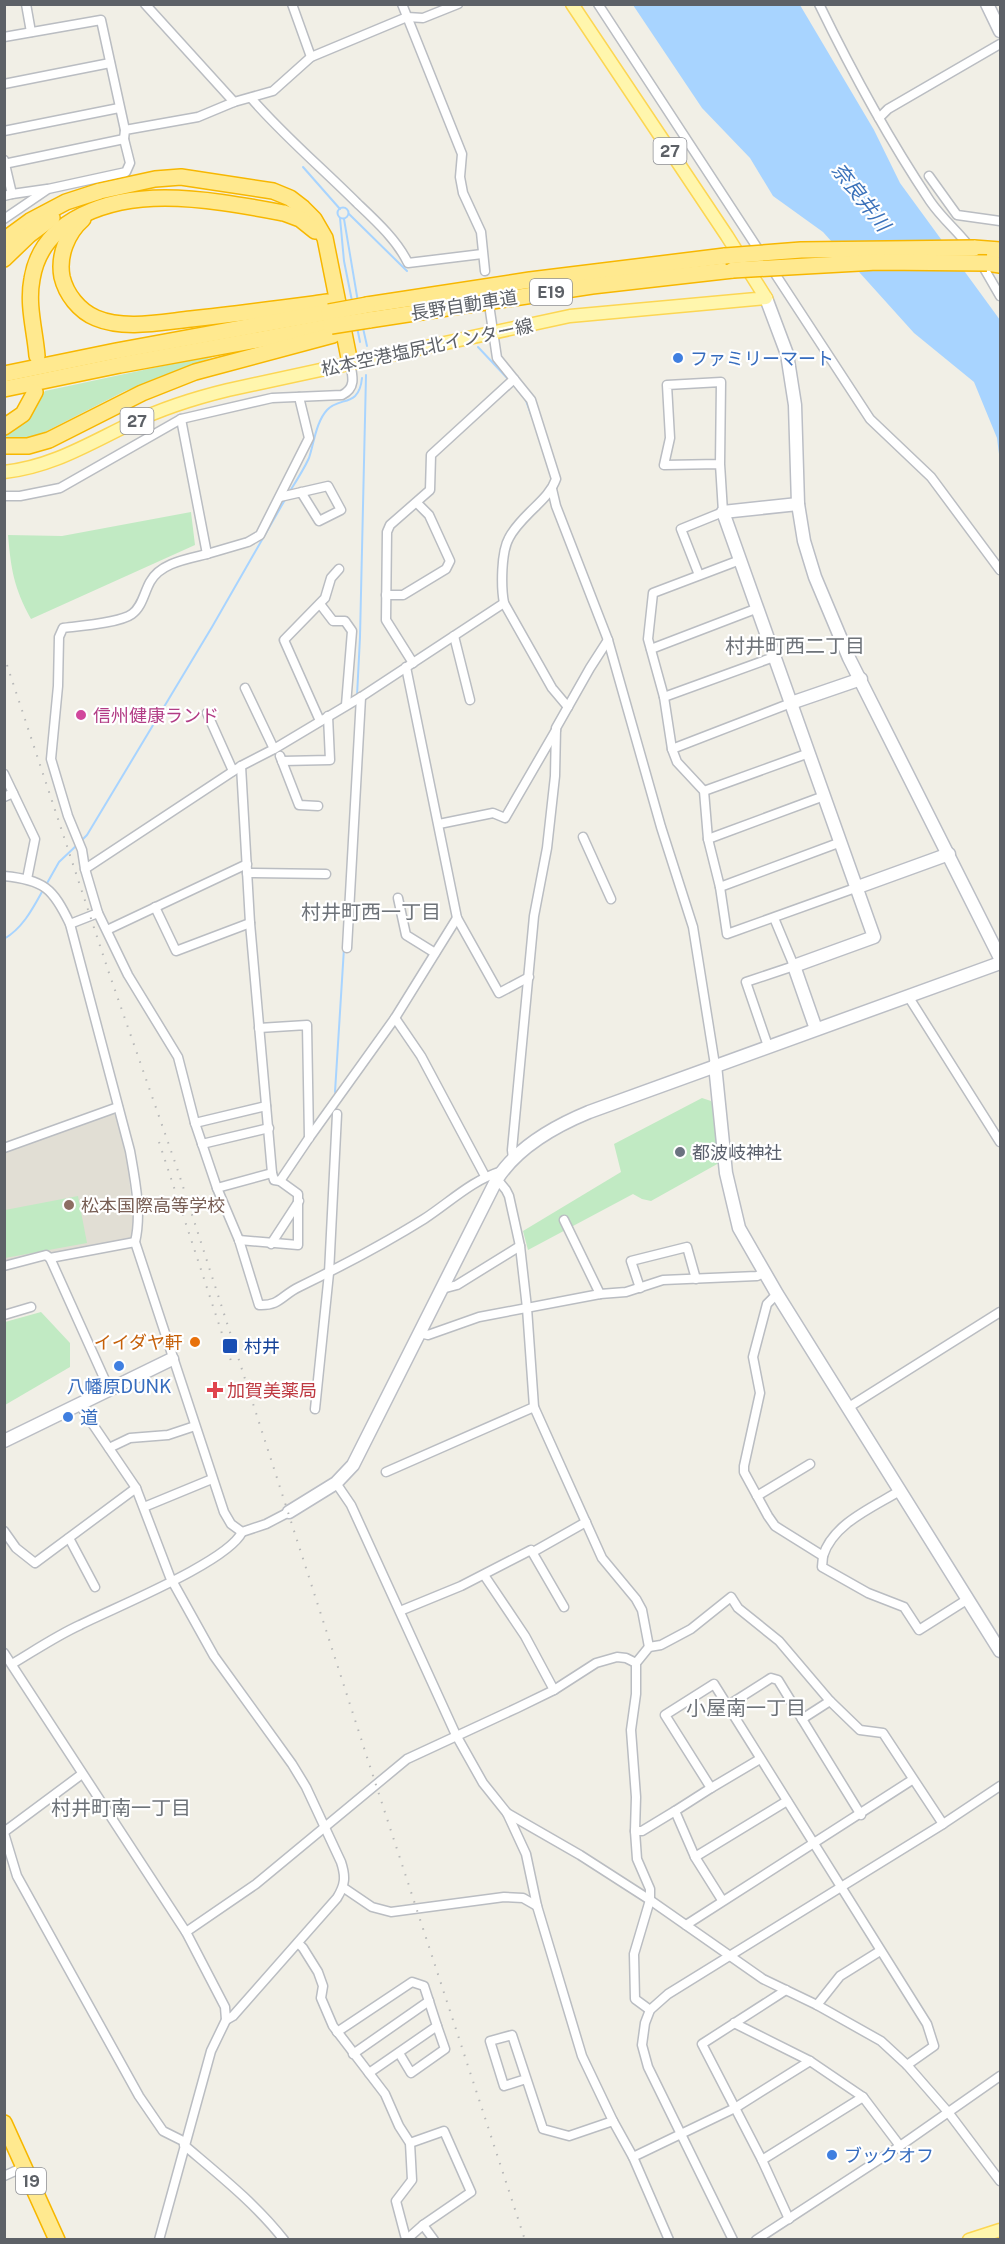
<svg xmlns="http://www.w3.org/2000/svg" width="1005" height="2244" font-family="'Public Sans','Noto Sans JP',sans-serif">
<rect width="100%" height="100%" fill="#f1efe6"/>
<polygon fill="#e1ded4" points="110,1112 116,1115 127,1156 134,1227 131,1241 5,1263 5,1151"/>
<g fill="#c1eac3">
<path d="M 223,353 L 125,391 L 35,437 L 20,439 L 5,438 L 5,434 C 30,423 32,413 45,391 Z"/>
<path d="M 191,512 L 195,545 L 31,619 C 14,588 11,570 8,535 L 62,536 Z"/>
<polygon points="702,1098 711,1101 715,1107 719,1163 651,1201 642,1199 633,1194 528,1250 523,1231 621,1172 614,1144"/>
<polygon points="78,1196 87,1243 5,1258 5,1210"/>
<polygon points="41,1312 70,1343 70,1367 5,1405 5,1322"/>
</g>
<polygon fill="#a8d4ff" points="633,5 800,5 874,130 900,183 1000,320 1000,462 997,438 974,382 914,333 823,232 773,196 750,158 702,108"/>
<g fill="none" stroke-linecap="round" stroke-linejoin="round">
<g stroke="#a8d4ff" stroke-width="2">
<polyline points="303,167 340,209"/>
<circle cx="343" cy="213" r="5.5"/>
<polyline points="349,214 407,271"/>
<polyline points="340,218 344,261 352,301"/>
<polyline points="344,219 358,302"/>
<polyline points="357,327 360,342"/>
<polyline points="363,328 367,346"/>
<polyline points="478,347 509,380"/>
<polyline points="525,398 532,417"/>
<path d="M 290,491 C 297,480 304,469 309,458 C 314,443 316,422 327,410 C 340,396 359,408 362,378"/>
<polyline points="357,696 360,637 366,375"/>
<polyline points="81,841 87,835 212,627 286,498"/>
<polyline points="46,885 59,862 77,845"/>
<path d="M 4,939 C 23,928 33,908 43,890"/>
<polyline points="335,1092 344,948"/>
</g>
<g stroke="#babdc2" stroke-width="11">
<g id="street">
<polyline points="26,4 31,32"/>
<polyline points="145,4 234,102"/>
<polyline points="292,4 311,57"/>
<polyline points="402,4 462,154 460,177 463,193 481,232 485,271"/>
<polyline points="598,4 762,255"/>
<path d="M 819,4 C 852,72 888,138 930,201 C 943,220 959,232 972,250"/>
<polyline points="4,37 101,20 125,130"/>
<polyline points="4,84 110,63"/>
<path d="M 251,98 C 284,136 322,168 357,203 C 375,220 397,240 408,263 L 482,254"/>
<polyline points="879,118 888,109 1000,44"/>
<polyline points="4,131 119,108"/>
<polyline points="4,160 12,194 4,196"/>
<polyline points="4,164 124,139"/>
<polyline points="929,176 957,215 1000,221"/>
<polyline points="12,194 47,189"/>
<polyline points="4,219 48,189 126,172 130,163 124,139 125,130 198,117 234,102 273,91 311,57 407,17 423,18 458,4"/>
<polyline points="981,263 1000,296"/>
<polyline points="770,266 870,419 931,477 1000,570"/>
<path d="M 490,311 L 497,358 L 531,400 L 556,479 C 551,493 540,502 530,512 C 522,520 514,528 509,538 C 501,552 501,587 504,603 L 552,688 L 568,707"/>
<path d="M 181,419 L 207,554 C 187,559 160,563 150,582 C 144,593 142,607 132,614 C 120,623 79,626 63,628 L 59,637 L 58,686 L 51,759 L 68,816 L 82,850 L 85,869 L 98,913 L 128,975 L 178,1057 L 195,1123 L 217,1188 L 239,1240 L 259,1305 C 280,1306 282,1295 299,1287 C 342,1266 384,1244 424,1219 C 450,1202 472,1180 502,1171"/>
<polyline points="552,489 556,506 608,640 661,827 693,927 715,1065"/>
<path d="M 4,496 L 20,496 L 60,488 L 181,419 L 272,398 L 342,395 C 356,388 353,377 350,363"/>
<polyline points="280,497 328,486 341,510 319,521 301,492"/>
<polyline points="207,554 248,542 260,535 309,438 299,397"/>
<polyline points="740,560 653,593 648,639 664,697 672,749 677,762 704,791 708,839 720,887 727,934 858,887"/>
<polyline points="699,575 681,529 723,512 720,464 721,382 667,385 670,438 664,465 720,464"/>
<polyline points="386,595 403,595 446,569 450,561 429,515 417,503"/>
<polyline points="320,604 333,621 345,621 352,631 346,705"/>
<polyline points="454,636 470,700"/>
<polyline points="651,649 758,608"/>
<polyline points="413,663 386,620 387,532 390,525 430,490 431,455 514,379"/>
<polyline points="406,667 457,918 499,993 529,977"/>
<polyline points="245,688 274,749"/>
<polyline points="664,697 774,657"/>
<polyline points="207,713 233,771"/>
<polyline points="320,721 284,640 325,598 331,578 339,569"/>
<polyline points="672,749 791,703"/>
<polyline points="280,756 299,805 318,806"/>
<polyline points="282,761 330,760 328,716"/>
<polyline points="4,774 35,839 27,879"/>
<polyline points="704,791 809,753"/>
<polyline points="4,797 13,793"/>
<polyline points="439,824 493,813 505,818 556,730"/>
<polyline points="583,837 611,899"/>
<polyline points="708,839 824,796"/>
<polyline points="85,869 241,766 274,749 361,697 504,603"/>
<polyline points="247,873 326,874"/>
<path d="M 4,876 C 44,880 53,888 70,924 L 130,1151 C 135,1180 142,1213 135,1242 L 224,1512 L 231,1524 L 242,1532 L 266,1524 L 289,1512"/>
<polyline points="720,887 841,842"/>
<polyline points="398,898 406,935 435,953"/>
<polyline points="155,907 176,951 250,923"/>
<polyline points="70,924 98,913"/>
<polyline points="107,930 247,864"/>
<polyline points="347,948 361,697"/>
<polyline points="908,996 1000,1142"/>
<polyline points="395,1018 421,1056 485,1176"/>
<polyline points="259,1028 307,1025 309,1138"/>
<polyline points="768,1046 746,982 794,966 774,918"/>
<polyline points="195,1123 266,1106"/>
<polyline points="202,1144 269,1128"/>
<polyline points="4,1148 118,1107"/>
<polyline points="513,1159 512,1150 534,916 547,848 555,776 556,728 590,668 608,640"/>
<polyline points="497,1179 506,1190 509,1196 520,1246 527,1308 534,1407 602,1558 636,1599 642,1610 649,1647"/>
<polyline points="280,1181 309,1138 395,1018 457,918"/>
<polyline points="217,1188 272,1173"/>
<polyline points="564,1220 600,1294"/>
<polyline points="239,1240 298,1245 298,1194 280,1181 274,1180 272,1173 250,923 241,766"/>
<polyline points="271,1244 299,1201"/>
<polyline points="50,1258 109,1389"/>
<polyline points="4,1266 46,1255 50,1258 135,1242"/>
<polyline points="640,1288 631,1261 687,1247 696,1279"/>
<polyline points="442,1289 457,1285 520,1246"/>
<polyline points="777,1294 767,1304 753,1357 760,1393 744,1466 744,1472 768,1516 775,1526 823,1556 822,1567 868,1593 904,1607 919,1630 968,1599"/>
<polyline points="4,1315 31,1307"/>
<polyline points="420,1333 428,1335 479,1317 600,1294 626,1292 663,1280 757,1276 764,1273"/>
<path d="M 79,1404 L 136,1488 L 170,1577 L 214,1656 L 292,1764 L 306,1787 L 341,1862 C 346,1877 345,1885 337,1898 L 233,2016 L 226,2020"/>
<polyline points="849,1407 1000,1312"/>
<polyline points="315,1409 329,1273 337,1114"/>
<polyline points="109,1448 130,1438 168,1435 195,1426"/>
<polyline points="386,1472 534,1407"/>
<polyline points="336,1483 351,1505 456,1735 483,1783 507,1813 526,1854 537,1906 582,2056 613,2121 633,2157 669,2240"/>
<polyline points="757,1496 810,1464"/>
<polyline points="144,1507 212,1479"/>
<polyline points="4,1531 16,1548 35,1563 136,1488"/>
<polyline points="69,1538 95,1587"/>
<polyline points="533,1552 586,1522"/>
<path d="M 823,1556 C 833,1523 874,1507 901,1490"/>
<polyline points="484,1575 525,1636 554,1690"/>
<polyline points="400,1611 461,1586 531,1550 564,1607"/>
<polyline points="4,1653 186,1932 225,2007 226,2020 211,2051 159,2240"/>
<path d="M 12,1664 C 34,1651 56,1636 80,1625 C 113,1608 228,1562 242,1532"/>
<polyline points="727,1706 771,1678 778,1680 861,1815"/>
<polyline points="802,1719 830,1701"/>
<polyline points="711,1788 760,1759"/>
<polyline points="507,1813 580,1855 650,1900 763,1979 817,2005 881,2041 907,2065 948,2112 1000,2181"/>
<polyline points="635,1831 642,1831 675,1811"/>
<polyline points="4,1832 82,1774"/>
<polyline points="4,1833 17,1876 139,2096 163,2131 185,2142"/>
<polyline points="695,1857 787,1801"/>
<polyline points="344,1888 372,1907 391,1912 504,1897 523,1898 537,1906"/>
<polyline points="722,1900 695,1857 675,1811 711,1788 665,1715 714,1684 927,2024 934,2046 907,2065"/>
<polyline points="686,1925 912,1780"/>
<polyline points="186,1932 256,1884 407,1759 517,1708 554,1690 596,1663 617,1657 626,1658 636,1663"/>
<polyline points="298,1943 303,1948 318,1972 323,1986 321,1998 333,2026 385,2094 399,2126 410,2143 412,2180 396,2201 406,2239"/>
<polyline points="786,1990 702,2044 762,2160 789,2219"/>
<polyline points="817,2005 840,1976 880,1951"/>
<polyline points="650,2010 635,1999 634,1954 650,1900 650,1889 637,1859 635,1831 636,1797 631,1730 636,1694 636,1663 649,1647 661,1645 691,1629 731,1597 738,1608 779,1641 830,1701 860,1730 883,1733 943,1824"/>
<polyline points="734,2023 810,2061 863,2097 900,2146"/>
<polyline points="337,2032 412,1982 424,1986 437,2026 369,2073"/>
<polyline points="399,2053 411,2073 445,2049 437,2026"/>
<polyline points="353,2054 429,2001"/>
<polyline points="526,2079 504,2086 490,2041 512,2035 543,2129 569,2136 613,2121"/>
<polyline points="410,2143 444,2131 471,2192 423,2225"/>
<path d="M 184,2145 C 218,2174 256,2204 284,2240"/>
<polyline points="633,2157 735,2108 810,2061"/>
<polyline points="762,2160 863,2097"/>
<polyline points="4,2176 24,2167"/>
<polyline points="406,2240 423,2225 434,2240"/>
<polyline points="733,2240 648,2067 642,2045 645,2023 650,2010 668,1994 943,1824 1000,1786"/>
<polyline points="756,2240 900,2146 1000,2076"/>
</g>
</g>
<g stroke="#bbbec5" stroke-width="15">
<g id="secondary">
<polyline points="987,4 1000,31"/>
<polyline points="766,298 787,354 795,405 798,504 804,541 815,577 849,658 1000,958"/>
<polyline points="798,504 723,512 874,937 794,966 816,1029"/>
<polyline points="791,703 861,679"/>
<polyline points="858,887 949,854"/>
<polyline points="715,1065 726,1173 739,1228 777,1294 1000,1651"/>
<polyline points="4,1441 172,1359"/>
<path d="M 289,1512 L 336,1483 L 353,1465 L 497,1179 C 517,1148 555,1126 589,1112 L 1000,963"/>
</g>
</g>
<g stroke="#fcd653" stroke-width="15">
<g id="primary">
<path d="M 4,472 C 52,467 90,443 132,423 C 163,408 195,398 228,390 L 570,316 L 766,298 L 727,236 L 572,4"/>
<polyline points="969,2240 1000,2230"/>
</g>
</g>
<g stroke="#f7b700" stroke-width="18">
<g id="highway">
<path d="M 83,219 C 67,233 58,256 62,277 C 66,294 79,311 96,318 C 124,330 162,322 191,319 C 237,314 282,308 328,302"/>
<polyline points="4,240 30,221 66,202 100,191 155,179 181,177 273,191 290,198 303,208 314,219 325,238 350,363"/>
<polyline points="974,248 1000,250"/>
<polyline points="4,259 29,235 52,218"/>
<polyline points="987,263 1000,265"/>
<polyline points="367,305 530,280 725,256"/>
<polyline points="369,320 592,286 733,270"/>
<path d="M 37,356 C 35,331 27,305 32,279 C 42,217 111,198 165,198 C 204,198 246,206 284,213 L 300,219 L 315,231"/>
<polyline points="4,374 116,351 329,312"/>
<polyline points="4,389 120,365 328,327"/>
<polyline points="4,427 23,414 35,392"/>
<polyline points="4,446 28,446 49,440 142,393 195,372 333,335"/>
<polyline points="4,2123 57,2240"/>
</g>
</g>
<use href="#street" stroke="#fff" stroke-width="8"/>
<use href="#secondary" stroke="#fff" stroke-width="12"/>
<use href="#primary" stroke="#fff6ad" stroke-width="12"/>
<use href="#highway" stroke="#ffe98f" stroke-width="15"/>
<g stroke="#b7b8b8" stroke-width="2" stroke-dasharray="1.5 8" stroke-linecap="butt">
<polyline points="4,656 109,973 177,1168 376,1785 525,2240"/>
<polyline points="159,1142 233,1367"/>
</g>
<g stroke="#f7b700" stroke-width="18" stroke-linecap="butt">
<g id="highway-bridge">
<polyline points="725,256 801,250 974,248"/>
<polyline points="733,270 877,262 987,263"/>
<polyline points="329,312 367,305"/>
<polyline points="331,326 369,320"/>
</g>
</g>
<use href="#highway-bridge" stroke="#ffe98f" stroke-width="15"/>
</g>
<g fill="#3f7fe0" stroke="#fff" stroke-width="2">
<circle cx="678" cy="358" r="6"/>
<circle cx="119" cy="1366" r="6"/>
<circle cx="68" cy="1417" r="6"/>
<circle cx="832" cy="2155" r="6"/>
</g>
<circle fill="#d1479c" stroke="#fff" stroke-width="2" cx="81" cy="715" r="6"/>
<circle fill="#6b7280" stroke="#fff" stroke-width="2" cx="680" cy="1152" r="6"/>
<circle fill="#8d6e63" stroke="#fff" stroke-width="2" cx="69" cy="1205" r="6"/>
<circle fill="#e8710a" stroke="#fff" stroke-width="2" cx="195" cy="1342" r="6"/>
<rect fill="#1a4fb4" stroke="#fff" stroke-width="2" x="222" y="1338" width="16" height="16" rx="3"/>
<path fill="#e0444e" stroke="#fff" stroke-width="2" d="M212 1381h6v6h6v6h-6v6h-6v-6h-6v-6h6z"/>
<g text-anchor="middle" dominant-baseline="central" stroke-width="4.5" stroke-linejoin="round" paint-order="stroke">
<g fill="#fff" stroke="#8e9095" stroke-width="1.5">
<rect x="653.5" y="138" width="33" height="26" rx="4.5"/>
<rect x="530" y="279" width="42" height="26" rx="4.5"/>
<rect x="120.5" y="408" width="33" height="26" rx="4.5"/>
<rect x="16" y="2168" width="30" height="26" rx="4.5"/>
</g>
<g font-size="16" font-weight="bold" fill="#5d6167">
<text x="670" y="151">27</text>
<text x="551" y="292">E19</text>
<text x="137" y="421">27</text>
<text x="31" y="2181">19</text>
</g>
<g font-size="18" fill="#5d6167" stroke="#fff">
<text transform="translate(464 305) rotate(-9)">長野自動車道</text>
<text transform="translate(427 347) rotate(-12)">松本空港塩尻北インター線</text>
</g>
<g font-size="18" fill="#366cbe" stroke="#fff" text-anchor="start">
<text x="690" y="358">ファミリーマート</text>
<text x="119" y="1386" text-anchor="middle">八幡原DUNK</text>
<text x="80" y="1417">道</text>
<text x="844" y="2155">ブックオフ</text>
</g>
<g font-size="18" fill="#b23c85" stroke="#fff" text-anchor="start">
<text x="93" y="715">信州健康ランド</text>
</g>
<g font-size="18" fill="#5b616d" stroke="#fff" text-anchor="start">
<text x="692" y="1152">都波岐神社</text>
</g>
<g font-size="18" fill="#785e54" stroke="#fff" text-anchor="start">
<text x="81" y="1205">松本国際高等学校</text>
</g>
<g font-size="18" fill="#c56008" stroke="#fff" text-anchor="end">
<text x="183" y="1342">イイダヤ軒</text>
</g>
<g font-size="18" fill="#164399" stroke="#fff" text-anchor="start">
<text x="244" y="1346">村井</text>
</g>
<g font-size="18" fill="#be3a42" stroke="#fff" text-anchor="start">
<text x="227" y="1390">加賀美薬局</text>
</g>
<g font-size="20" font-style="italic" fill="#3b72ba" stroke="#fff">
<text transform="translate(861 197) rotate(52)">奈良井川</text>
</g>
<g font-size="20" fill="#6e7379" stroke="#fff">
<text x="795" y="646">村井町西二丁目</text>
<text x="371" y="912">村井町西一丁目</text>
<text x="746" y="1708">小屋南一丁目</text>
<text x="121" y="1808">村井町南一丁目</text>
</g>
</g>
<rect width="1005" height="2244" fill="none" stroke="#5d6167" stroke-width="12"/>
</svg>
